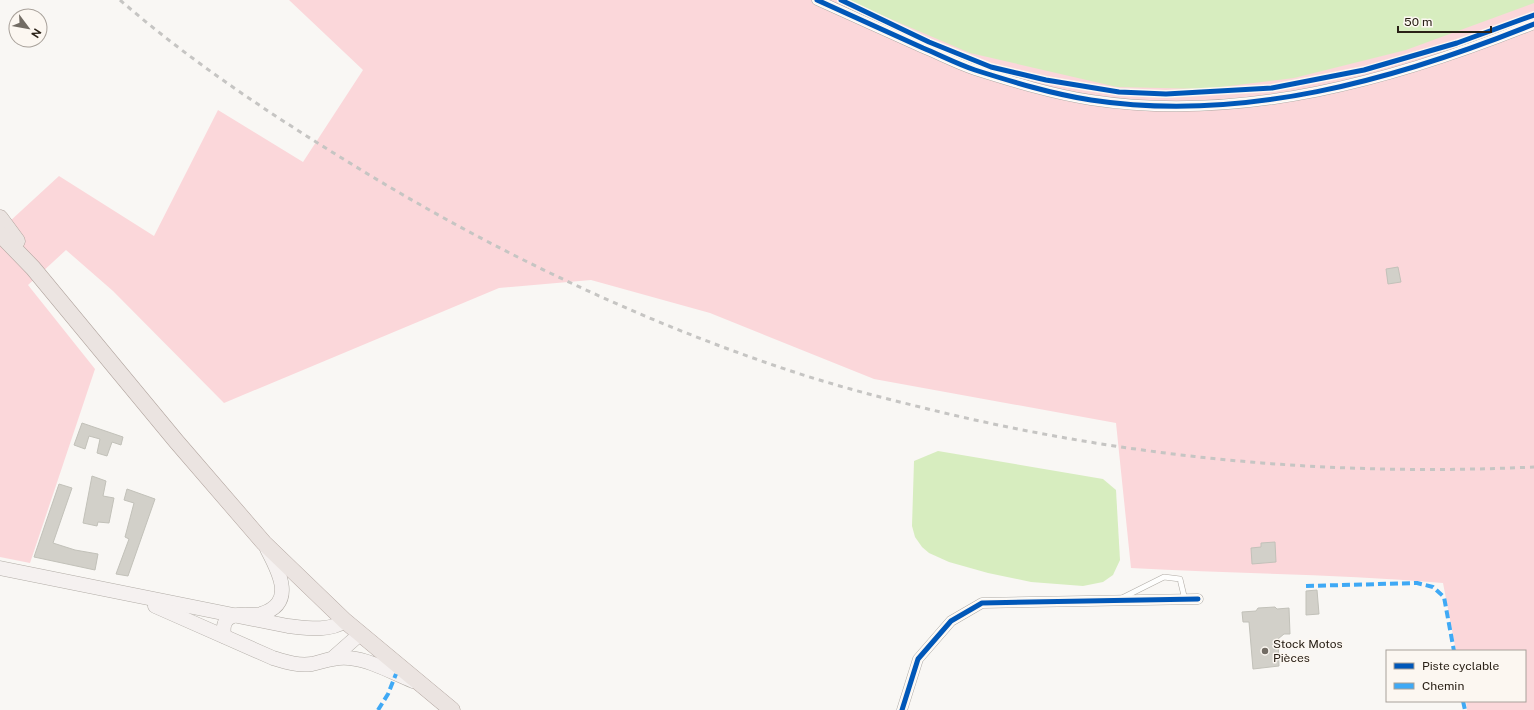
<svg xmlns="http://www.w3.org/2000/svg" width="1534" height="710" font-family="'Public Sans',sans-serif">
<rect width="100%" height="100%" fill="#f9f7f4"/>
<path fill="#fbd7da" d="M 289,0 L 1534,0 L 1534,710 L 1467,710 L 1466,701 L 1525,701 L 1525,651 L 1456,651 L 1443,583 C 1339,574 1235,574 1131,568 L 1116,423 L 874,379 L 710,313 L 591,280 L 499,288 L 224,403 L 113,291 L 66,250 L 28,285 L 95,369 L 30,563 L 0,557 L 0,211 L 9,222 L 59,176 L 154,236 L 218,110 L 303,162 L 363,70 Z"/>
<g fill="#d7edbf">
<polygon points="846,0 1534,0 1534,3 1406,50 1294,78 1205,89 1117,87 970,53"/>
<polygon points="938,451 1103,479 1116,490 1120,560 1113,575 1103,582 1083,586 1031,582 988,573 949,562 929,553 922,547 915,537 912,526 914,461"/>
</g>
<g fill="#d2d0c9" stroke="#c2c1b9">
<polygon points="1398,267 1401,282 1388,284 1386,269"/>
<polygon points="82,423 123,437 121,445 112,442 107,456 97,453 100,439 89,436 85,449 74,445"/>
<polygon points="92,476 106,481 103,496 114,498 109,523 98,522 97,526 83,523"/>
<polygon points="59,484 72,488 53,543 75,550 98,554 95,570 34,557"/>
<polygon points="127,489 155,499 128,576 116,574 129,539 125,537 134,503 124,500"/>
<polygon points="1275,542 1276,562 1252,564 1251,548 1261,547 1261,543"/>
<polygon points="1317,590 1319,614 1306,615 1306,591"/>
<polygon points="1275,607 1277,609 1289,608 1290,634 1284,634 1278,639 1279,666 1253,669 1249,622 1243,622 1242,612 1256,611 1258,608"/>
</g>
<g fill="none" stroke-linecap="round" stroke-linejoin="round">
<g stroke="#b0aba5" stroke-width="6">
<polyline id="lane" points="1122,598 1164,577 1180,579 1185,600"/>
</g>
<g stroke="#b0aba5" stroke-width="11">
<g id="street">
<path d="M 817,0 C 852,16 888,32 923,48 C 940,55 957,64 975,70 C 1013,82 1052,94 1091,100 C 1242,123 1395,80 1534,24"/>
<polyline points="902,710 918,659 951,621 982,603 1198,599"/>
</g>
</g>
<g stroke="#b0aba5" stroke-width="15">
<g id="secondary">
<path d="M 0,568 L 288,626 C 307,628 328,632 345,621"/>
<path d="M 155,606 L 273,658 C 286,662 298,666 312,664 C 325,661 336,656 349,658 C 371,660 393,673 413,681"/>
<path d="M 224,636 C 223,628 223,619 233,616 C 242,613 252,616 261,614 C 297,603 278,570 267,549"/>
<polyline points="334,657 360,634"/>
</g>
</g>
<g stroke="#b1a49e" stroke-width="17">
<g id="primary">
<polyline points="0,218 17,241"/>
<polyline points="0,234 33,268 176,441 264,543 345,621 452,710"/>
</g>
</g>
<use href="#lane" stroke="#fefefd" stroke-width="5"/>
<use href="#street" stroke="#fefefd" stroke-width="10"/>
<use href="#secondary" stroke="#f5f1f0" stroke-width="14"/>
<use href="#primary" stroke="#ebe4e1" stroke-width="16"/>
<path stroke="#c6c5c3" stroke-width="3" stroke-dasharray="5 5" stroke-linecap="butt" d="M 120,0 C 189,60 267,112 345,160 C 480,244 628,316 779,367 C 823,382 867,394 912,405 C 1117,457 1323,477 1534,467"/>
<g stroke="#3fa9f5" stroke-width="4" stroke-dasharray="8 4" stroke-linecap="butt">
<polyline points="1306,586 1417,583 1433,587 1444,597 1454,651"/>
<polyline points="1463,701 1465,710"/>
<polyline points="378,710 388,694 396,674"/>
</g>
<g stroke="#fcf7f1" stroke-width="8">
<g id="cycleway">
<path d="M 817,0 C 852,16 888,32 923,48 C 940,55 957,64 975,70 C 1013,82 1052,94 1091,100 C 1242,123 1395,80 1534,24"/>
<polyline points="841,0 929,42 991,67 1046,80 1119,92 1166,94 1272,88 1364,70 1457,43 1534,15"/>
<polyline points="902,710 918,659 951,621 982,603 1198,599"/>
</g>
</g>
<use href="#cycleway" stroke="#0057b8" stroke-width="5"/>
</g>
<circle fill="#726c64" stroke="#fcf7f1" stroke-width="1.5" cx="1265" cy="651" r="4"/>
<g text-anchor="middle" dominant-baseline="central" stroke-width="3" stroke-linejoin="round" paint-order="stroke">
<g font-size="12" fill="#2a2117" stroke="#fcf7f1" text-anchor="start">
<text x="1273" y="644">Stock Motos<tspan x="1273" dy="14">Pièces</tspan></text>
</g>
</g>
<rect x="1386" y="650" width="140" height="52" fill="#fcf7f1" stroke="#a8a19a"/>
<rect x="1394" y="663" width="20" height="6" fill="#0057b8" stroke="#a8a19a"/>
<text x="1422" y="670" font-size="12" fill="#2a2117">Piste cyclable</text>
<rect x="1394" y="683" width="20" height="6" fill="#3fa9f5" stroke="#a8a19a"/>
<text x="1422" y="690" font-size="12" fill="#2a2117">Chemin</text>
<g transform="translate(28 28) rotate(122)"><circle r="19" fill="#fcf7f1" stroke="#a8a19a"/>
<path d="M0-3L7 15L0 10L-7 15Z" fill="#726c64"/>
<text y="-6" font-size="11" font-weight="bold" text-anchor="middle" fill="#2a2117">N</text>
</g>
<path d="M1398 26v6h93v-6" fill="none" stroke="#2a2117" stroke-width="2"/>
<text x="1404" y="26" font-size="12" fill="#2a2117" stroke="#fcf7f1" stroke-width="3" paint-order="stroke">50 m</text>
</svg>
